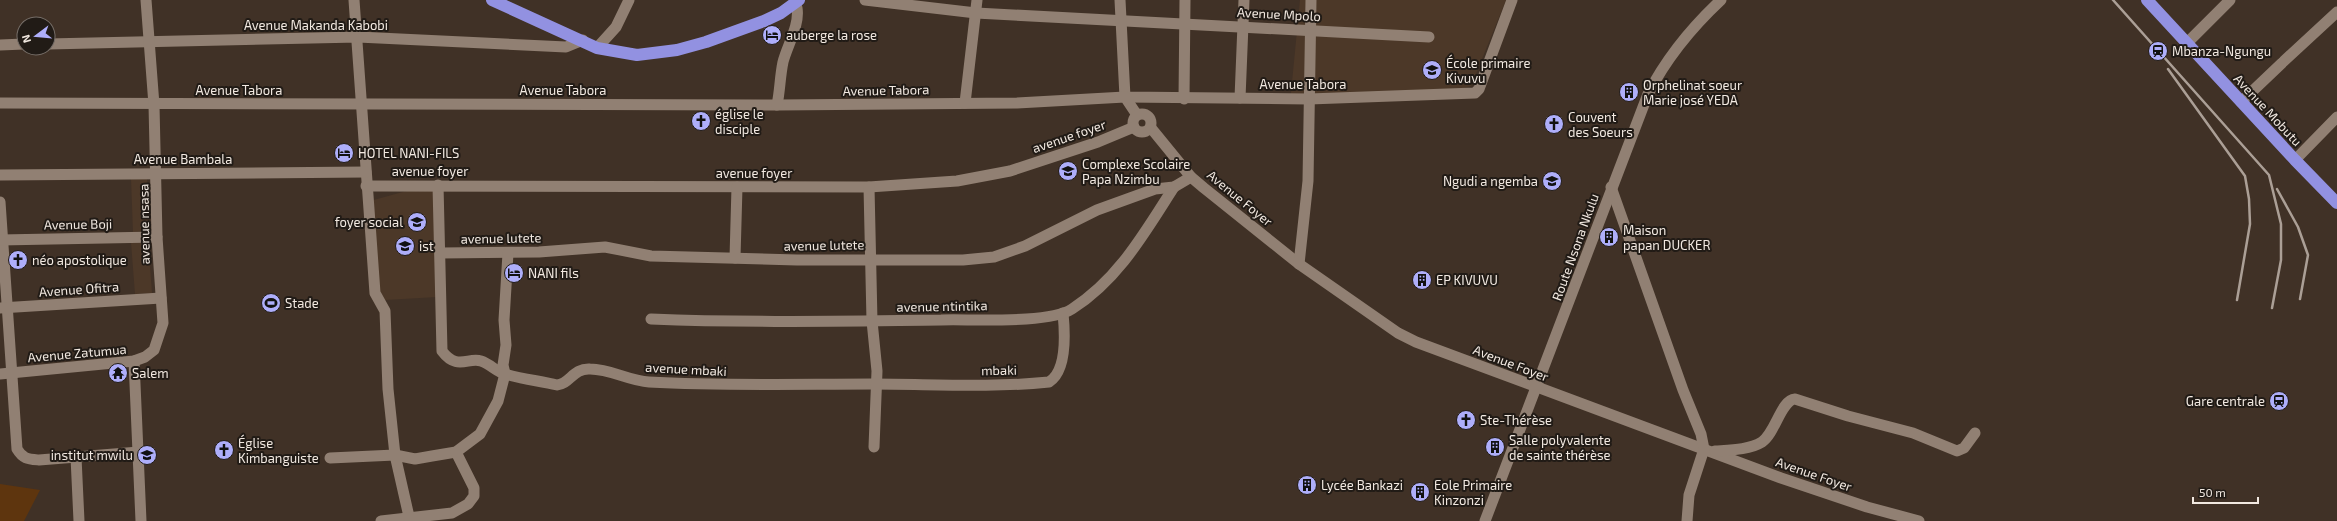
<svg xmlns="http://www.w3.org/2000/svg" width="2337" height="521" font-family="'Exo 2',sans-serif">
<rect width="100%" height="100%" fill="#403126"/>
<g fill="#4c3828">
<polygon points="1300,0 1506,0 1471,86 1429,98 1290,103"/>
<polygon points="147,177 149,231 133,232 131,178"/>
<polygon points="410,190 432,190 435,194 437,297 385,300 378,292 370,201"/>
<polygon points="148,241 152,293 135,294 131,242"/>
</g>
<polygon fill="#5e350e" points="0,484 40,490 24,521 0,521"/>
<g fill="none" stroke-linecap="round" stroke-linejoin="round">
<g stroke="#918073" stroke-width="11">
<polyline points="354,0 375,293 385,311 388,389 395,455 410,521"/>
<polyline points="865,0 976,13 1429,37"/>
<polyline points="1120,0 1125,97 1309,99 1475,93 1479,89 1512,0"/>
<polyline points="48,44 358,37 566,47 583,40"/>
<polyline points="2186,44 2230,0"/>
<polyline points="0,45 24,44"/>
<polyline points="597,48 616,27 629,0"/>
<polyline points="2284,61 2337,12"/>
<polyline points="1240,98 1244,0"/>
<polyline points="1184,99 1185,0"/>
<polyline points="2241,102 2282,63"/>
<polyline points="0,103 777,105 1017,103 1125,97 1137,115"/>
<polyline points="965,103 977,0"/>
<path d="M 777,105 C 780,91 780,76 783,62 C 787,46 800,25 797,8 L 794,5"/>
<circle cx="1142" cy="123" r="9"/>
<polyline points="1151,128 1191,177 1204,188 1299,264 1398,333 1416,342 1781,478 1867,507 1919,521"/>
<polyline points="2295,160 2337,117"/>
<polyline points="0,175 366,172"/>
<path d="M 438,185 L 442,351 C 457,371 468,357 481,361 C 490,364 497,372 505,374 C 522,379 540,381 557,385 C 570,384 573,368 590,369 C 611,369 629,381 649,382 C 724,386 798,384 873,384 C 931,384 990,388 1049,382 C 1067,371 1065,333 1063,313"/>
<polyline points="366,186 869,187 957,181 1010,171 1098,142 1134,127"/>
<polyline points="869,187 872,321 877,371 874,447"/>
<polyline points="1611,187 1683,390 1701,434 1704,449 1689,495 1687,521"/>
<path d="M 0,202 L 17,449 C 23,459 28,459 39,460 L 139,452"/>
<polyline points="0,240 157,237"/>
<polyline points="441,253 539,252 605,247 651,256 797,260 963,260 994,257 1025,246 1097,210 1155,189 1174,187 1191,177"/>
<polyline points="735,258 737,187"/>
<polyline points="1299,264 1308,181 1311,0"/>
<polyline points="0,308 161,298"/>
<path d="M 651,319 C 748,323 844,321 941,320 C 971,319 1049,324 1072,309 C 1119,279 1145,232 1174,187"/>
<polyline points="134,361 141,521"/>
<polyline points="0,374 134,361 145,357 154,350 163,323 157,237 154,105 146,0"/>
<path d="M 1715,451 C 1730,450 1749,450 1762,442 C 1776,432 1781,400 1795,399 L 1848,416 L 1913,433 L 1957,451 L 1964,448 L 1975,433"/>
<polyline points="76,457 79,521"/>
<polyline points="330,458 395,455 415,459 432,456 456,452 480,434 498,401 505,374 503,365 506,345 504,320 508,253"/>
<polyline points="381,521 452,513 468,504 474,496 474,488 456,452"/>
<path d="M 1485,521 L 1648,94 C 1667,57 1691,28 1721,0"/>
</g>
<g stroke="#9291e1" stroke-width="12">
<polyline points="492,0 597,48 637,55 677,50 706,42 764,21 781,13 799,0"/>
<polyline points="2147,0 2295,160 2337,203"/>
</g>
<g stroke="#ab9f96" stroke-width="2.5">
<polyline points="2113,0 2269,175 2281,224 2281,260 2272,308"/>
<polyline points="2168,69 2245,176 2249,199 2250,224 2237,300"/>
<polyline points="2277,189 2298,227 2308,255 2300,299"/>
</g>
</g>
<defs>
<g id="hotel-disc" transform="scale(1)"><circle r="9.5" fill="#aeaefa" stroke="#211b16"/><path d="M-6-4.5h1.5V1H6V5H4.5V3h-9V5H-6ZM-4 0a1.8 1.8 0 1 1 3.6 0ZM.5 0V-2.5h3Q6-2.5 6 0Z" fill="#111"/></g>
<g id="station-disc" transform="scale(1)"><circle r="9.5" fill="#aeaefa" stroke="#211b16"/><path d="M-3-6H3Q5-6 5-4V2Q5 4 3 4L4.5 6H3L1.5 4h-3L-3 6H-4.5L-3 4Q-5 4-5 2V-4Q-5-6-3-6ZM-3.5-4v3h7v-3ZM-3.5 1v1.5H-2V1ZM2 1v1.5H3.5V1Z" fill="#111"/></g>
<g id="school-disc" transform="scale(1)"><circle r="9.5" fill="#aeaefa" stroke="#211b16"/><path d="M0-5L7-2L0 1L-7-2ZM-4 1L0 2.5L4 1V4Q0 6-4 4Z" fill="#111"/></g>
<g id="building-disc" transform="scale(1)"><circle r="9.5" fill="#aeaefa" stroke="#211b16"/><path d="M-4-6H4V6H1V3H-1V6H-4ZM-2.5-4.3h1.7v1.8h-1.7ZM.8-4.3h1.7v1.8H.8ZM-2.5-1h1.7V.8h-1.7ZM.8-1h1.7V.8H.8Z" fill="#111"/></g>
<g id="church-disc" transform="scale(1)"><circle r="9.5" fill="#aeaefa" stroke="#211b16"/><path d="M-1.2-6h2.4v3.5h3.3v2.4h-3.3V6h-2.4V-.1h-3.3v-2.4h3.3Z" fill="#111"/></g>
<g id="university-disc" transform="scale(1)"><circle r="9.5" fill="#aeaefa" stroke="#211b16"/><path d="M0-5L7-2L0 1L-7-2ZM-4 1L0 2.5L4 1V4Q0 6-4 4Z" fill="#111"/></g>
<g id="stadium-disc" transform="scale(1)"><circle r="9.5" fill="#aeaefa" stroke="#211b16"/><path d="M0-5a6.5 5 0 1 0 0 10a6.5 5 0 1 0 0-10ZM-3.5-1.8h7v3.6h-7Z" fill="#111"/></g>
<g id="temple-disc" transform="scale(1)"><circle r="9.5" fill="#aeaefa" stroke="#211b16"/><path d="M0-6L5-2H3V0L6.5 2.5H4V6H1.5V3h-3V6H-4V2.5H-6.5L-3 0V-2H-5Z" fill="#111"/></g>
</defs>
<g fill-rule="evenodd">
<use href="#hotel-disc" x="772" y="35"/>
<use href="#station-disc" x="2158" y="51"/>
<use href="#school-disc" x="1432" y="70"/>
<use href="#building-disc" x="1629" y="92"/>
<use href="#church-disc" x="701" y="121"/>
<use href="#church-disc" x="1554" y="124"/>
<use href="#hotel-disc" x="344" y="153"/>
<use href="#school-disc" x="1068" y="171"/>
<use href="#school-disc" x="1552" y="181"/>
<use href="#school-disc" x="417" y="222"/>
<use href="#building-disc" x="1609" y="237"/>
<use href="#university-disc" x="405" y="246"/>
<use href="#church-disc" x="18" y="260"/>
<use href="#hotel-disc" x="514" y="273"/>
<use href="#building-disc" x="1422" y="280"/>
<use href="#stadium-disc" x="271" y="303"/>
<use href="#temple-disc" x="118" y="373"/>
<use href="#station-disc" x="2279" y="401"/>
<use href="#church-disc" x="1466" y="420"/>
<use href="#building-disc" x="1495" y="447"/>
<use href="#church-disc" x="224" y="450"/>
<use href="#school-disc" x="147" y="455"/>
<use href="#building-disc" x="1307" y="485"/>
<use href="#building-disc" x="1420" y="492"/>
</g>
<g text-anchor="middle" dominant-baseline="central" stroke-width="4" stroke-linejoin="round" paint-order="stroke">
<g font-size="13" fill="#f2e9e1" stroke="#211b16">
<text transform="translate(1279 14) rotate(3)">Avenue Mpolo</text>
<text x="316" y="25">Avenue Makanda Kabobi</text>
<text x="1303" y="84">Avenue Tabora</text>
<text x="239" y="90">Avenue Tabora</text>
<text x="563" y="90">Avenue Tabora</text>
<text transform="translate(886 90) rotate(-1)">Avenue Tabora</text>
<text transform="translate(2268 110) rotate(47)">Avenue Mobutu</text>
<text transform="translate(1069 136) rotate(-19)">avenue foyer</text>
<text x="183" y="159">Avenue Bambala</text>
<text x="430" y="171">avenue foyer</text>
<text x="754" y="173">avenue foyer</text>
<text transform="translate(1240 198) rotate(39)">Avenue Foyer</text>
<text transform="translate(78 224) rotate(-1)">Avenue Boji</text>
<text transform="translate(144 224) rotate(-91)">avenue nsasa</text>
<text transform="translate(501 238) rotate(-1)">avenue lutete</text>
<text transform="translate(824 245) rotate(-1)">avenue lutete</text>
<text transform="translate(1575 247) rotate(-70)">Route Nsona Nkulu</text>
<text transform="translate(79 289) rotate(-4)">Avenue Ofitra</text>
<text transform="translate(942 306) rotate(-1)">avenue ntintika</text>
<text transform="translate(77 353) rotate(-5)">Avenue Zatumua</text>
<text transform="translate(1511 363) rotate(21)">Avenue Foyer</text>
<text transform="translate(686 369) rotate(3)">avenue mbaki</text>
<text transform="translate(999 370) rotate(-1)">mbaki</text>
<text transform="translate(1814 474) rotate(19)">Avenue Foyer</text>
</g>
<g font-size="13" fill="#f2e9e1" stroke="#211b16" text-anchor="start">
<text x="786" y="35">auberge la rose</text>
<text x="2172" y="51">Mbanza-Ngungu</text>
<text x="1446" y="63">École primaire<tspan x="1446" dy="15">Kivuvu</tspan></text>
<text x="1643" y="85">Orphelinat soeur<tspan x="1643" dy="15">Marie josé YEDA</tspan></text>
<text x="715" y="114">église le<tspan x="715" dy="15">disciple</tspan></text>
<text x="1568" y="117">Couvent<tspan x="1568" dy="15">des Soeurs</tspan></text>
<text x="358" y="153">HOTEL NANI-FILS</text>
<text x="1082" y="164">Complexe Scolaire<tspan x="1082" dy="15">Papa Nzimbu</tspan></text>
<text x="1538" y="181" text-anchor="end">Ngudi a ngemba</text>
<text x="403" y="222" text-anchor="end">foyer social</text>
<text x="1623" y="230">Maison<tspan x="1623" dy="15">papan DUCKER</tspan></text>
<text x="419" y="246">ist</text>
<text x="32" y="260">néo apostolique</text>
<text x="528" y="273">NANI fils</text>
<text x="1436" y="280">EP KIVUVU</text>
<text x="285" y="303">Stade</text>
<text x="132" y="373">Salem</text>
<text x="2265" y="401" text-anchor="end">Gare centrale</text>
<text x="1480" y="420">Ste-Thérèse</text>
<text x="1509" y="440">Salle polyvalente<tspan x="1509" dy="15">de sainte thérèse</tspan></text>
<text x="238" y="443">Église<tspan x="238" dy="15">Kimbanguiste</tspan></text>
<text x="133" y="455" text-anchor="end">institut mwilu</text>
<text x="1321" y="485">Lycée Bankazi</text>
<text x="1434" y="485">Eole Primaire<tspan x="1434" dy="15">Kinzonzi</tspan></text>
</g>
</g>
<g transform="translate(36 36) rotate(254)"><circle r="19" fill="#211b16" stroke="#756d67"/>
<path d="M0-3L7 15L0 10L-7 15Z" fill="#aeaefa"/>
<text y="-6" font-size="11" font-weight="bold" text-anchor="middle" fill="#f2e9e1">N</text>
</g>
<path d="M2193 497v6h65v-6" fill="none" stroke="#f2e9e1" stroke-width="2"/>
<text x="2199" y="497" font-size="12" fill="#f2e9e1" stroke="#211b16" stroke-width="3" paint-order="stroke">50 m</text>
</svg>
